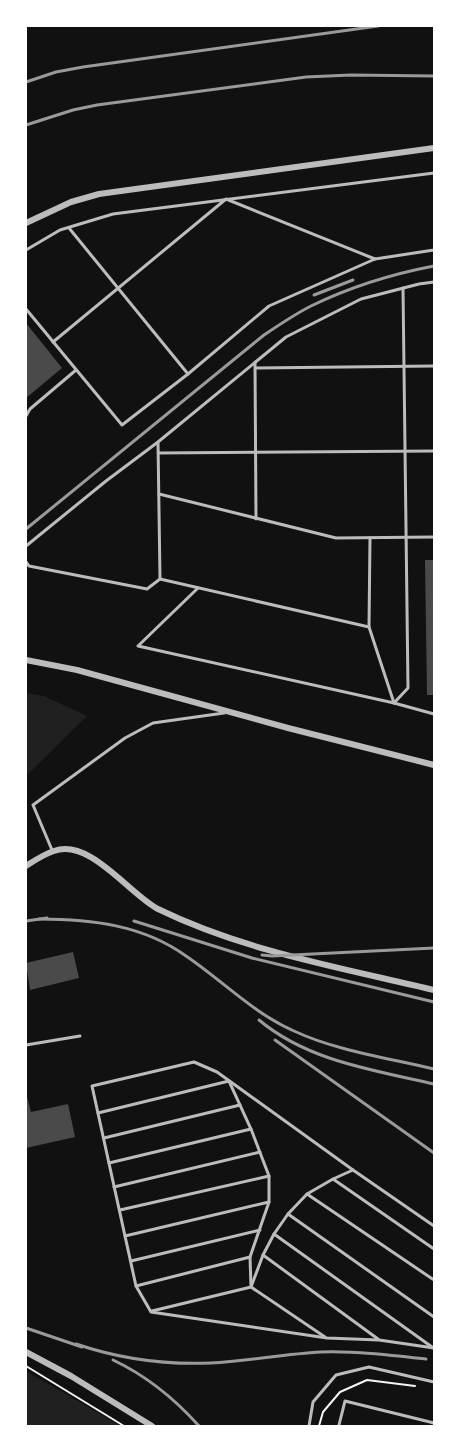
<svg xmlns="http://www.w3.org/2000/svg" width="460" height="1452" font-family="'Nunito Sans',sans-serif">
<rect width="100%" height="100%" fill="#111"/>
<g fill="#202020">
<polygon points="26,693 44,696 87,716 26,776"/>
<polygon points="26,1371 121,1426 26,1426"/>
</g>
<g fill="#4a4a4a">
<polygon points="26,323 62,368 26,398"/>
<polygon points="425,560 434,560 434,695 427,695"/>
<polygon points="73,952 79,978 30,990 26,963"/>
<polygon points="26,1093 31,1112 68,1104 75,1137 26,1148"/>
</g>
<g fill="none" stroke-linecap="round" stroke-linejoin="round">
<g stroke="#f5f5f5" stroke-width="2">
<polyline points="26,1366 124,1426"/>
<polyline points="319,1426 323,1412 340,1392 367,1380 415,1386"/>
</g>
<g stroke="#bcbcbc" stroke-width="3">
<polyline points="69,228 188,374"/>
<polyline points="26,250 60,230 113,214 434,173"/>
<polyline points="26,309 122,425 188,374 269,306 375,259 434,250"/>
<polyline points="53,342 226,199 375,259"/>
<polyline points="255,362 256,519"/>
<polyline points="256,368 434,366"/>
<polyline points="26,416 30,409 76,370"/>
<polyline points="158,442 160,578"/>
<polyline points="159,453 434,451"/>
<polyline points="159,494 336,538 434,537"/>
<polyline points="370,538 369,627 394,703"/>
<polyline points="26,546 106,481 158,442 286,337 361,299 419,284 434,282"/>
<polyline points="26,562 29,566 147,589 160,579"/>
<polyline points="160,579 369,627"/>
<polyline points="198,588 138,646 394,703 434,714"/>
<polyline points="394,703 408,688 403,288"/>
<polyline points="52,850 33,805 125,738 153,723 224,713"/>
<polyline points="26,1045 80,1036"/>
<polyline points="98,1113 229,1081 251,1129 269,1176 269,1202 250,1257 251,1287 152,1311"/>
<polyline points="104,1138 240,1105"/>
<polyline points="109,1163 251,1129"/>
<polyline points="333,1179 353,1170"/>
<polyline points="114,1187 260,1152"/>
<polyline points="307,1194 333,1179 434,1249"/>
<polyline points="120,1210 269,1176"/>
<polyline points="288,1214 307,1194 434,1280"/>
<polyline points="434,1226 353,1170 217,1072 194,1062 92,1086 136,1286 151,1312 327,1338 379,1340 434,1348"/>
<polyline points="274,1234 288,1214 434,1317"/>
<polyline points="125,1236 269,1202"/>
<polyline points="263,1255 274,1234 432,1347"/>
<polyline points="131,1261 260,1230"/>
<polyline points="136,1286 250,1257"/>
<polyline points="325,1337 251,1287 263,1255 378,1339"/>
<polyline points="339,1425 345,1401 434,1423"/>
<polyline points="309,1426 313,1402 336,1375 369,1367 434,1382"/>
</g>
<g stroke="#bcbcbc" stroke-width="6">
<polyline points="26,223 71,202 99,194 434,148"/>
<polyline points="26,660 77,670 288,728 434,765"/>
<path d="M 26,866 C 34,861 44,854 54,851 C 90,838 129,894 158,909 C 244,951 342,968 434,990"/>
<polyline points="26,1352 71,1376 152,1426"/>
</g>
<g stroke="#9a9a9a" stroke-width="3">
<polyline points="26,82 56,72 83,67 378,26"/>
<polyline points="26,125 73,110 97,105 306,77 351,75 434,76"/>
<polyline points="314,295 353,280"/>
<path d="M 26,529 L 264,335 C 279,325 295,314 311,306 C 350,287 392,274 434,266"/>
<path d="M 39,919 C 91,919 143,925 186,956 C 223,981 253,1013 294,1031 C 337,1051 388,1058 434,1069"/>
<polyline points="26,921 47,918"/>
<polyline points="134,921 252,958 434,1002"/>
<polyline points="262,955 272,956 434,948"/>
<path d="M 259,1020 C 308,1061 373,1070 434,1084"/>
<polyline points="275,1040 434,1153"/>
<polyline points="26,1328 82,1347"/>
<path d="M 76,1344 C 120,1359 164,1365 211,1363 C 248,1361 284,1354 321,1352 C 356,1351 390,1355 426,1359"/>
<path d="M 113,1360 C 147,1376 174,1398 199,1426"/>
</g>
</g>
<rect width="460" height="1452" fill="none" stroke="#ffffff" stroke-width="54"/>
</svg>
